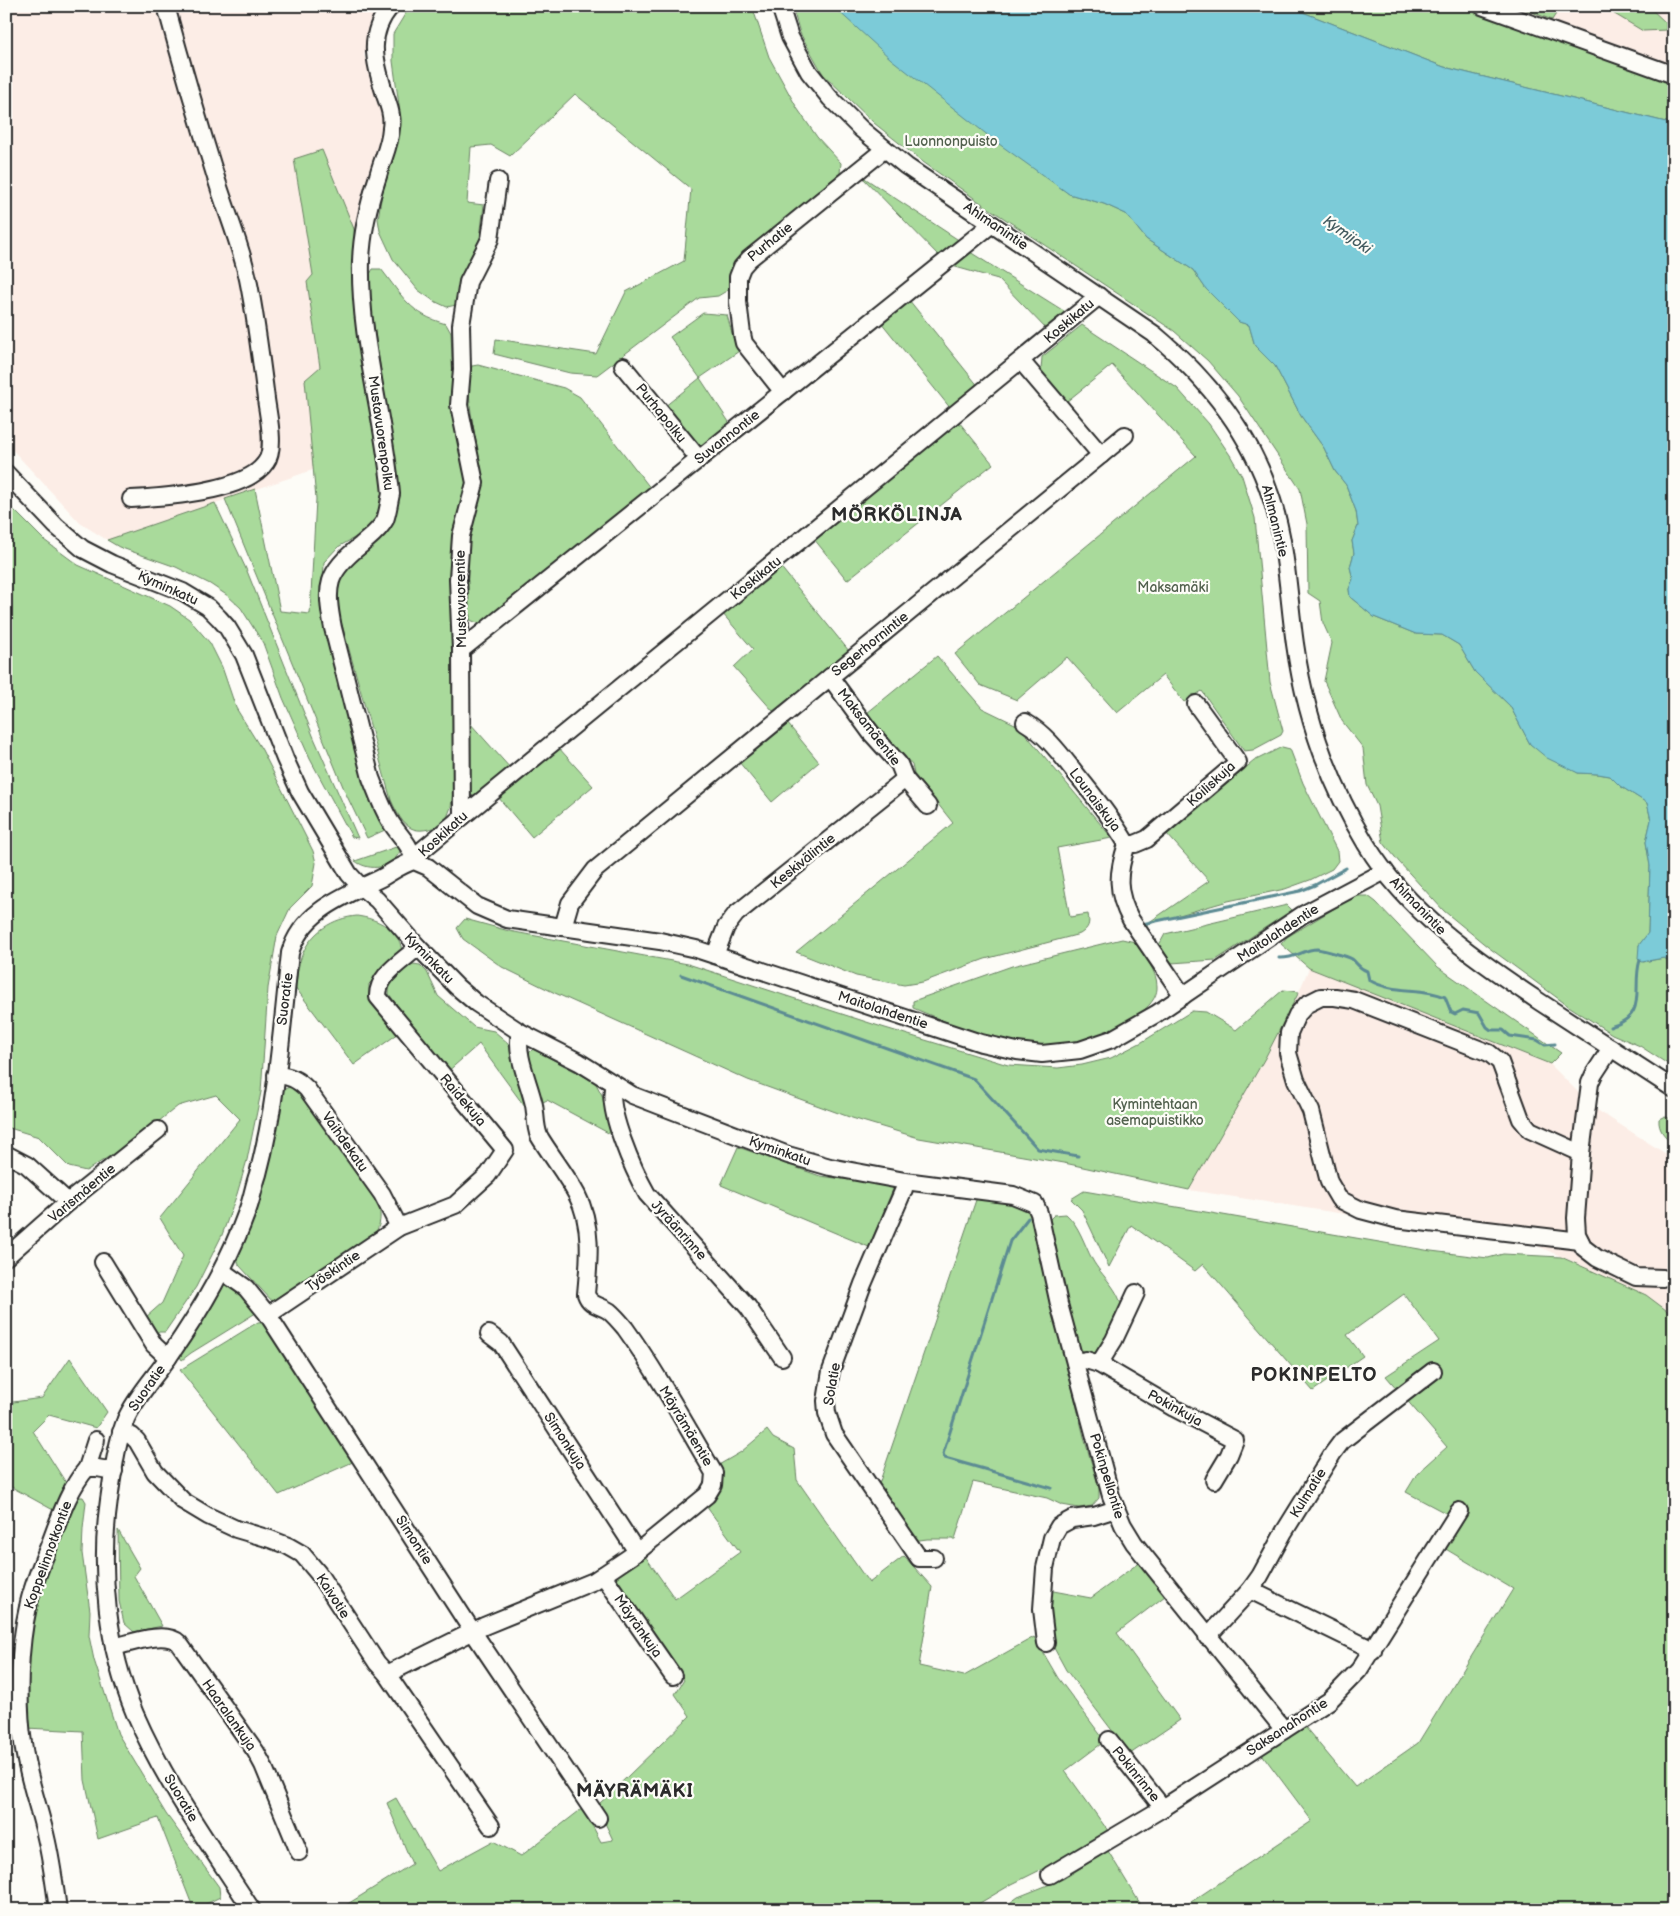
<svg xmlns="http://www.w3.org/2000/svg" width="1680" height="1916" font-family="'Balsamiq Sans',sans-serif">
<rect width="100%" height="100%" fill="#fdfcf7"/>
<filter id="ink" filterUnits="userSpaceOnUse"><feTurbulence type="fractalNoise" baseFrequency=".02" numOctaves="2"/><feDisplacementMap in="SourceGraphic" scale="10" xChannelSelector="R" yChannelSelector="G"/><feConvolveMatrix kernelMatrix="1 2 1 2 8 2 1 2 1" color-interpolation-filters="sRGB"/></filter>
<g filter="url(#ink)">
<g fill="#fcede6">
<polygon points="6,6 380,6 375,13 364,55 387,119 365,198 342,460 107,540 80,523 6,443"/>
<polygon points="1287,6 1674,6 1674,123"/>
<polygon points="1309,968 1550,1064 1594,1108 1674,1159 1674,1316 1646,1295 1531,1243 1189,1190 1265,1058 1299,992"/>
</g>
<g fill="#a9da9b" stroke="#6a8263">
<polygon points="410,6 752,6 769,57 797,108 817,137 841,163 840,173 736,260 731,272 728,290 718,296 699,298 597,375 570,373 494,354 496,339 596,354 626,292 684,261 691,189 575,94 510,156 491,145 471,147 467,203 484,205 480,238 463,276 456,305 447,307 434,301 418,290 393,259 380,231 378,219 382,193 401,120 393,61 393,34"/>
<polygon points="792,6 836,6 835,8 1069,194 1104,204 1126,214 1146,239 1193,270 1206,289 1239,322 1249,325 1255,346 1275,366 1301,416 1324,448 1335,471 1346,485 1356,511 1358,526 1352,541 1354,553 1350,567 1353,579 1349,589 1350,597 1374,617 1416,634 1442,635 1459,645 1475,672 1510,706 1530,744 1578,773 1598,774 1610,776 1620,786 1647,803 1651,820 1646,842 1650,866 1648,934 1639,945 1643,962 1664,958 1674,963 1674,1068 1640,1046 1612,1034 1567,1005 1488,947 1444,911 1399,862 1383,842 1377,806 1367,785 1363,748 1342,721 1324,681 1332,643 1323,623 1320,601 1308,593 1307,524 1300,489 1238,396 1208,361 1174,331 981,203 923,162 874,123 823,74 800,33"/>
<polygon points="1287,6 1459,6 1674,84 1674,124 1444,67"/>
<polygon points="1517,6 1557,6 1559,9 1552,20"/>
<polygon points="1601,6 1648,6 1666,23 1666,30 1643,31"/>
<polygon points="322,150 354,229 356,291 368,394 382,489 380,505 375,519 363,533 338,547 324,562 322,617 370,797 385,830 367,838 346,794 225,499 255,489 280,611 310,614 316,499 305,380 320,367 307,282 313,275 294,159"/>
<polygon points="860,175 960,241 940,257"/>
<polygon points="970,252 1067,313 1048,331 998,279 952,266"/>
<path d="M 373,269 L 381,269 C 403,297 410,314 446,324 L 451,333 L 453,379 L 453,421 L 467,486 L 452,547 L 453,791 L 451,807 L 445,823 C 413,838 404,829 391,800 L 338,610 L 339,578 L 347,565 L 375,545 L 390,524 L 396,469 L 369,294 L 370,274 Z"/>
<polygon points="909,300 979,387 951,409 881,322"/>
<polygon points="703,313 727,315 734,340 742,349 700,378 731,425 707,445 700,445 664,407 700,378 670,337"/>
<polygon points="1082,325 1177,388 1209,424 1230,455 1242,476 1255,518 1270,682 1283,731 1281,735 1253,750 1244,751 1202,691 1184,702 1163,675 1117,713 1067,657 1017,700 980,685 955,654 1196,456 1112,365 1066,402 1041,370 1042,357"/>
<path d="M 478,365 L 564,388 L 580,397 L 651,489 L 480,624 L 470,620 C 468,592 466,564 469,536 C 471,519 483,492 482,476 C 478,446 463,394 472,366 Z"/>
<polygon points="959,422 993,464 847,580 814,539"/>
<polygon points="6,502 44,540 78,565 170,606 189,619 210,643 222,667 236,708 262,750 313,851 316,863 312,886 290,908 277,936 268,988 261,1092 247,1160 237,1194 222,1235 196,1287 165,1332 156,1332 145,1318 162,1303 183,1256 160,1218 240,1119 216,1095 178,1106 134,1141 86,1171 69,1167 39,1137 6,1127"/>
<polygon points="215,503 247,571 314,738 358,838 352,837 310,759 283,698 263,643 241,608 228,596 210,584 176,567 119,547 107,540"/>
<polygon points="779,565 849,651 773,711 734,667 753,649 722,613"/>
<path d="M 937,656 L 982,708 L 1019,726 L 1112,838 L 1057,848 L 1070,917 L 1088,914 C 1090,924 1089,928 1080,934 L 985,959 L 923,982 L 904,985 L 856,976 L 796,952 L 953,823 L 914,774 L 912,765 L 867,713 Z"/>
<polygon points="469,722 511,769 478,796 468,794"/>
<polygon points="787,723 819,762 772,802 739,762"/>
<polygon points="558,747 593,786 532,837 498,797"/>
<polygon points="1282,747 1290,749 1303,783 1337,851 1338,861 1332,869 1310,880 1285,889 1228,901 1145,925 1209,881 1166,833 1254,761"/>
<path d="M 399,846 L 400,851 C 392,869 370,872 355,861 Z"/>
<polygon points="1358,896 1368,896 1376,902 1438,967 1561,1053 1550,1064 1309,968 1281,944 1287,937 1345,902"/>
<polygon points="1287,905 1292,910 1216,960 1171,963 1159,945 1165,934"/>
<path d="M 357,916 C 378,919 400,929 402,952 L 369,984 L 369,995 L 399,1033 L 354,1065 L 295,987 C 297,976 298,965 302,955 C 311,932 333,918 357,916 Z"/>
<polygon points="465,919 509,931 688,964 882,1027 1008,1065 1058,1068 1082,1065 1111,1058 1142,1042 1192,1011 1206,1012 1236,1030 1283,990 1299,992 1265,1058 1189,1190 1069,1164 919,1138 852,1118 748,1080 555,993 502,967 463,939 457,928"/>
<path d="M 1122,939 L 1135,942 C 1143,955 1157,970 1157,986 C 1159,1017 1087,1041 1063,1045 C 1048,1047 1032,1046 1017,1044 C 981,1038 947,1022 913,1008 L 913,1001 L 1012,966 Z"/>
<polygon points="413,964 420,965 427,972 438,996 474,1027 494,1031 508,1043 533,1118 479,1044 446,1073 389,994 390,981 407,966"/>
<polygon points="533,1049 595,1082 602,1095 612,1135 547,1100 539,1104 528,1054"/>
<path d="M 289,1087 L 295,1087 L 307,1097 L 375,1197 C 381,1210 383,1222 374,1235 L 272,1301 L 239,1265 L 237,1258 L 282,1094 L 283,1090 Z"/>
<path d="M 1665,1116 L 1674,1121 L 1674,1144 C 1665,1137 1658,1130 1659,1119 Z"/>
<polygon points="738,1147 820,1176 889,1185 893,1189 869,1247 721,1185"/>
<polygon points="1084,1191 1431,1251 1488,1258 1503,1254 1561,1257 1646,1295 1674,1316 1674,1910 1179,1910 1312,1821 1262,1754 1305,1727 1355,1787 1418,1743 1513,1589 1444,1548 1451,1516 1406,1492 1417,1474 1447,1447 1386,1376 1439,1341 1404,1294 1347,1335 1363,1356 1313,1391 1203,1264 1195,1271 1131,1225 1109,1267 1082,1210 1071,1199"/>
<polygon points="977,1197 1022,1206 1030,1214 1085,1441 1099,1488 1099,1498 1092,1506 1079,1508 1062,1505 1047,1498 973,1482 955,1539 927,1539 912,1541 878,1487"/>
<path d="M 1066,1214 C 1079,1225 1084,1244 1092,1259 C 1101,1276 1120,1289 1122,1310 L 1097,1356 C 1086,1354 1081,1351 1075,1342 L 1049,1220 L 1054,1215 Z"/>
<polygon points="227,1279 259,1311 191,1353 182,1360 179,1355 222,1281"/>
<polygon points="267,1321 355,1461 279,1495 180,1370 258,1322"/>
<polygon points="70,1358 107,1412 96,1428 49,1415 33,1431 68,1486 55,1511 6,1484 6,1403 42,1398"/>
<path d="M 767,1430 L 773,1438 L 794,1449 L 797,1480 L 869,1583 L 904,1556 L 932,1587 L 919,1666 L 964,1676 L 1034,1637 L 1058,1678 L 1105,1741 L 1065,1771 L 1111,1835 L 1012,1884 L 968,1910 L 338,1910 L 412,1864 L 387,1803 L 396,1798 L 438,1871 L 493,1841 L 521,1856 L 583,1808 L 601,1842 L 613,1840 L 597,1806 L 690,1716 L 675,1694 L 684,1680 L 618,1584 L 616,1574 L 645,1556 L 675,1599 L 740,1552 L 706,1506 C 717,1490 726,1486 717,1466 L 741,1452 Z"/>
<path d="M 80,1497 L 83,1497 L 86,1502 L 83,1529 L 82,1553 L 90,1611 L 89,1636 L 94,1660 L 118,1734 L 166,1814 L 219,1887 L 220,1897 L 194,1910 L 158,1818 L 98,1839 L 85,1780 L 83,1731 L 26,1728 C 28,1690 27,1641 36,1606 C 44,1570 60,1535 75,1502 Z"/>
<polygon points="118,1530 140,1568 134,1576 162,1626 134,1632 124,1623 119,1601"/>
<polygon points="1140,1562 1165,1596 1117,1633 1180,1720 1130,1754 1066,1670 1054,1648 1048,1626 1048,1590 1091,1598"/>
<polygon points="1108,1851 1144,1910 1000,1910 1018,1897 1063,1879"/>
</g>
<polygon fill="#7bcbd8" stroke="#5b8b93" points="836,6 1287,6 1444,67 1674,124 1674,963 1664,958 1642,962 1638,958 1639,945 1648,933 1650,866 1646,842 1651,820 1647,803 1620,786 1610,776 1598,774 1578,773 1547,758 1530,744 1510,706 1475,672 1459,645 1442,635 1416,634 1374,617 1350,597 1349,589 1353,579 1350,567 1354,553 1352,541 1358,526 1356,511 1346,485 1335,471 1324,448 1301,416 1275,366 1255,346 1249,325 1239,322 1206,289 1193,270 1146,239 1126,214 1104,204 1069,194 999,144 891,59 835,8"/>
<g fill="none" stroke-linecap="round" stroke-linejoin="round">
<g stroke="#5b8b93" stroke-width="3">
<polyline points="1142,924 1300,891 1315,885 1346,868"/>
<path d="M 1279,958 C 1296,959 1303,949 1317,949 C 1323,950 1347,956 1352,959 C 1358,964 1358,968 1367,971 L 1369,980 C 1395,995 1419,986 1445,997 L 1451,1012 L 1455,1014 L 1463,1010 L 1479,1013 L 1487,1027 L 1491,1030 L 1503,1030 L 1510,1036 L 1537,1040 L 1545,1045 L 1555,1044"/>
<polyline points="681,975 974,1079 1038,1149 1078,1156"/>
<path d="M 1610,1027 C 1650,1015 1631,989 1640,960"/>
<polyline points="1028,1218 1010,1241 943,1454 945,1458 1051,1488"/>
</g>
<g stroke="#2b2b2b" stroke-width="20">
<g id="minor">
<path d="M 391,6 C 366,35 375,62 385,95 C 389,106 393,117 391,128 C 390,145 382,160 378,176 C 369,203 362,232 361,261 C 359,339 384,416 391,494 C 389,502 388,512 385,520 C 379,531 370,537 361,545 C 326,573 325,586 333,628 L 371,778 C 377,793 382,808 390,821 C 399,836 410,843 414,861"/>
<path d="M 780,6 L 790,37 L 809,72 L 830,98 L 861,129 L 906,166 L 1154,334 C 1207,378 1249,430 1271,497 C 1287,544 1288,595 1295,644 C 1305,715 1329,783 1366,844 C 1408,913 1474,958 1540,1002 C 1584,1031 1629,1060 1674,1089"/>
<polyline points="1482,6 1674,75"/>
<polyline points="623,366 699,459"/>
<polyline points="783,392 744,343 742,334 738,302 738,277 742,267 749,259 885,149"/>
<polyline points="1101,455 1125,435"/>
<polyline points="6,473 56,526 83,549 112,564 183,592 208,607 219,618 227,627 244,655 285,759 300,792 349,874 361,887 377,900 418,947 457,987 476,1003 520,1032 579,1062 632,1095 788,1155 830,1167 905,1181 1013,1195 1035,1204 1039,1213 1059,1304 1111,1496 1123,1525 1134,1543 1284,1730"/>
<path d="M 131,499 C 164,497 247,492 266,462 C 276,448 268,415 266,399 C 261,359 256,318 248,279 C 241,246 227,213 217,181 C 199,123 182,65 166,6"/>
<polyline points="461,650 992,224"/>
<polyline points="830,677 871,733 899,764 905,779 928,806"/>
<path d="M 1025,722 C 1047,735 1061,755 1077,775 C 1095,797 1112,819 1127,844 C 1117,874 1116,892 1131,920 L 1183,996"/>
<polyline points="462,817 461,650 458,579 461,536 475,483 459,405 462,369 461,325 468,282 490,239 498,181"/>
<polyline points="1127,844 1135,844 1147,839 1238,762 1196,704"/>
<polyline points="414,861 421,851 462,817 1099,296"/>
<polyline points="563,927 570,903 595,870 1101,455 1021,361"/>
<polyline points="715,955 726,927 736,914 905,779"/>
<polyline points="1611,1048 1594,1074 1590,1083 1581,1153 1576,1218 1577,1234 1584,1248 1597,1258 1636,1277 1663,1278"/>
<path d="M 276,1075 C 290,1076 297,1079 307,1089 L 382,1194 L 399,1227"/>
<path d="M 614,1085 C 605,1108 635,1173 647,1194 L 748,1307 L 782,1357"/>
<polyline points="6,1154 27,1165 68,1202"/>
<polyline points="905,1181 904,1189 863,1284 831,1371 826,1401 827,1413 834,1434 919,1558 934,1558"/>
<polyline points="1580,1241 1395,1219 1361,1210 1339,1199 1329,1182 1311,1111 1296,1080 1288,1053 1289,1033 1297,1015 1307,1004 1321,997 1335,997 1354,1000 1489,1053 1500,1062 1521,1119 1530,1130 1581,1153"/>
<polyline points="6,1257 68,1202 158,1130"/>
<polyline points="103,1262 154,1345 168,1358"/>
<polyline points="222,1271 246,1288 268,1315 469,1626 598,1818"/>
<path d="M 268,1315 L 399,1227 L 455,1205 L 488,1175 L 505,1150 L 378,997 C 377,975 403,961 418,947"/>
<polyline points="489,1334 501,1343 637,1552"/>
<polyline points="1075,1362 1086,1360 1099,1364 1174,1408 1235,1440 1229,1455 1214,1480"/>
<polyline points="1099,1364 1114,1340 1136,1293"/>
<polyline points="121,1432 132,1436 137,1441 155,1472 183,1501 208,1516 236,1529 270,1539 288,1546 302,1554 318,1573 377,1663 387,1674 491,1826"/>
<polyline points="87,1468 96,1440"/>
<polyline points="603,1575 673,1676"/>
<polyline points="1250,1590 1373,1650"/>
<polyline points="1207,1637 1250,1590 1260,1576 1284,1532 1333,1453 1342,1441 1433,1371"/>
<polyline points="1046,1643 1042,1609 1045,1568 1052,1538 1059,1526 1072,1519 1094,1516 1116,1509"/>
<path d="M 114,1647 C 131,1643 165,1630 179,1643 L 256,1752 L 263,1765 L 299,1852"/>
<path d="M 387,1674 L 484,1626 L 594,1581 L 637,1552 L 707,1495 L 713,1485 L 714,1473 C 685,1424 658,1374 625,1328 C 620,1322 615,1316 609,1311 C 600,1305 590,1306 586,1294 C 589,1262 593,1225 577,1195 C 566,1174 551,1156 539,1136 C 535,1126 536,1116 534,1105 C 529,1082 515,1055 520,1032"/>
<polyline points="1109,1740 1163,1808"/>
<polyline points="1050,1875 1163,1808 1329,1701 1359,1670 1459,1511"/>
<path d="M 58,1910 C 55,1887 52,1865 47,1842 C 40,1809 27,1777 23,1743 C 17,1703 19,1646 28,1607 C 32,1586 41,1566 49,1546 C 59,1520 68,1490 87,1468 L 97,1468 L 114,1471"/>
<path d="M 252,1910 C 211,1847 165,1783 135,1714 C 107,1648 99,1571 109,1500 C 113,1473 116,1444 126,1419 C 137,1395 156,1376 170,1355 C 203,1307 228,1264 248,1209 C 252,1198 254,1185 258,1174 C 277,1102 282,1027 290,953 C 302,910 347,895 383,877 C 394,871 402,864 414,861 L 428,867 L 477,906 L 507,919 L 660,941 L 696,949 L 981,1043 L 1017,1051 L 1042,1054 L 1080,1050 L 1112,1039 L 1156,1014 L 1302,915 L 1385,871"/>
</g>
</g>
<use href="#minor" stroke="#fdfcf7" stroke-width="16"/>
</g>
</g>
<g text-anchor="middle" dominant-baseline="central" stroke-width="4.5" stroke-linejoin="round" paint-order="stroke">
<g font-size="14" fill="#51604d" stroke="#fdfcf7">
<text x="951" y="141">Luonnonpuisto</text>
<text x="1173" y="587">Maksamäki</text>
<text x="1155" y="1104">Kymintehtaan<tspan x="1155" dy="16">asemapuistikko</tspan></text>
</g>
<g font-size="14" fill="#2b2b2b" stroke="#fdfcf7">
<text transform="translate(996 226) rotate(34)">Ahlmanintie</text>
<text transform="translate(770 242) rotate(-39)">Purhatie</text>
<text transform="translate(1069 321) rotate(-40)">Koskikatu</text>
<text transform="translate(661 413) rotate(51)">Purhapolku</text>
<text transform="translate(381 433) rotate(82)">Mustavuorenpolku</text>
<text transform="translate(727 437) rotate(-38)">Suvannontie</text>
<text transform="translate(1275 521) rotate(76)">Ahlmanintie</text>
<text transform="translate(756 578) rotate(-39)">Koskikatu</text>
<text transform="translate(168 588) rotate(24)">Kyminkatu</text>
<text transform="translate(461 599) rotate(-91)">Mustavuorentie</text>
<text transform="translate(870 644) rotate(-39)">Segerhornintie</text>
<text transform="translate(869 727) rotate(52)">Maksamäentie</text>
<text transform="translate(1211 784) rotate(-42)">Koiliskuja</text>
<text transform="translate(1095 800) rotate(53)">Lounaiskuja</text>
<text transform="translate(443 834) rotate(-42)">Koskikatu</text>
<text transform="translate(803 861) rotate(-39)">Keskivälintie</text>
<text transform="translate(1418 906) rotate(46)">Ahlmanintie</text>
<text transform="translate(1278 933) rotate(-33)">Maitolahdentie</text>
<text transform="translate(429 958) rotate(46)">Kyminkatu</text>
<text transform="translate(285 999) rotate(-83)">Suoratie</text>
<text transform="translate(883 1010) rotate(18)">Maitolahdentie</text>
<text transform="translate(463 1100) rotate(50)">Raidekuja</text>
<text transform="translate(345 1142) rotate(55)">Vaihdekatu</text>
<text transform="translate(780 1151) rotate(19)">Kyminkatu</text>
<text transform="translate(82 1193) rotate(-40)">Varismäentie</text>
<text transform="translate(679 1230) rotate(48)">Jyräänrinne</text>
<text transform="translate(333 1271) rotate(-34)">Työskintie</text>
<text transform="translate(832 1384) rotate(-80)">Solatie</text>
<text transform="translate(147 1388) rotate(-55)">Suoratie</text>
<text transform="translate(1175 1408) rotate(29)">Pokinkuja</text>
<text transform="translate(686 1426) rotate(59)">Mäyrämäentie</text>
<text transform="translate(565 1441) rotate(57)">Simonkuja</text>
<text transform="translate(1107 1476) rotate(73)">Pokinpellontie</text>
<text transform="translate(1308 1493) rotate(-58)">Kulmatie</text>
<text transform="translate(414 1540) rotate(57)">Simontie</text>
<text transform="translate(48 1555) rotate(-70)">Koppelinnotkontie</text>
<text transform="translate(333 1596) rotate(57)">Kaivotie</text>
<text transform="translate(638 1626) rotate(55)">Mäyränkuja</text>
<text transform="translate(229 1715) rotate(55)">Haaralankuja</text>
<text transform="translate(1287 1727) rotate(-33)">Saksanahontie</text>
<text transform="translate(1136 1774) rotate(51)">Pokinrinne</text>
<text transform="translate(181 1798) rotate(59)">Suoratie</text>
</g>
<g font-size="15" font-style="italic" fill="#435b5f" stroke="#fdfcf7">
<text transform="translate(1347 235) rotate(35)">Kymijoki</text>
</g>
<g font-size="19" font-weight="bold" letter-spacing="1" fill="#2b2b2b" stroke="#fdfcf7">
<text x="897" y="515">MÖRKÖLINJA</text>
<text x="1314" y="1375">POKINPELTO</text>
<text x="635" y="1791">MÄYRÄMÄKI</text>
</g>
</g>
<rect width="1680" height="1916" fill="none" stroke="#fdfcf7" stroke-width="25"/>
<rect x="12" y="12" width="1655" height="1891" fill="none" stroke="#2b2b2b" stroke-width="2" filter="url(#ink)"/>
</svg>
